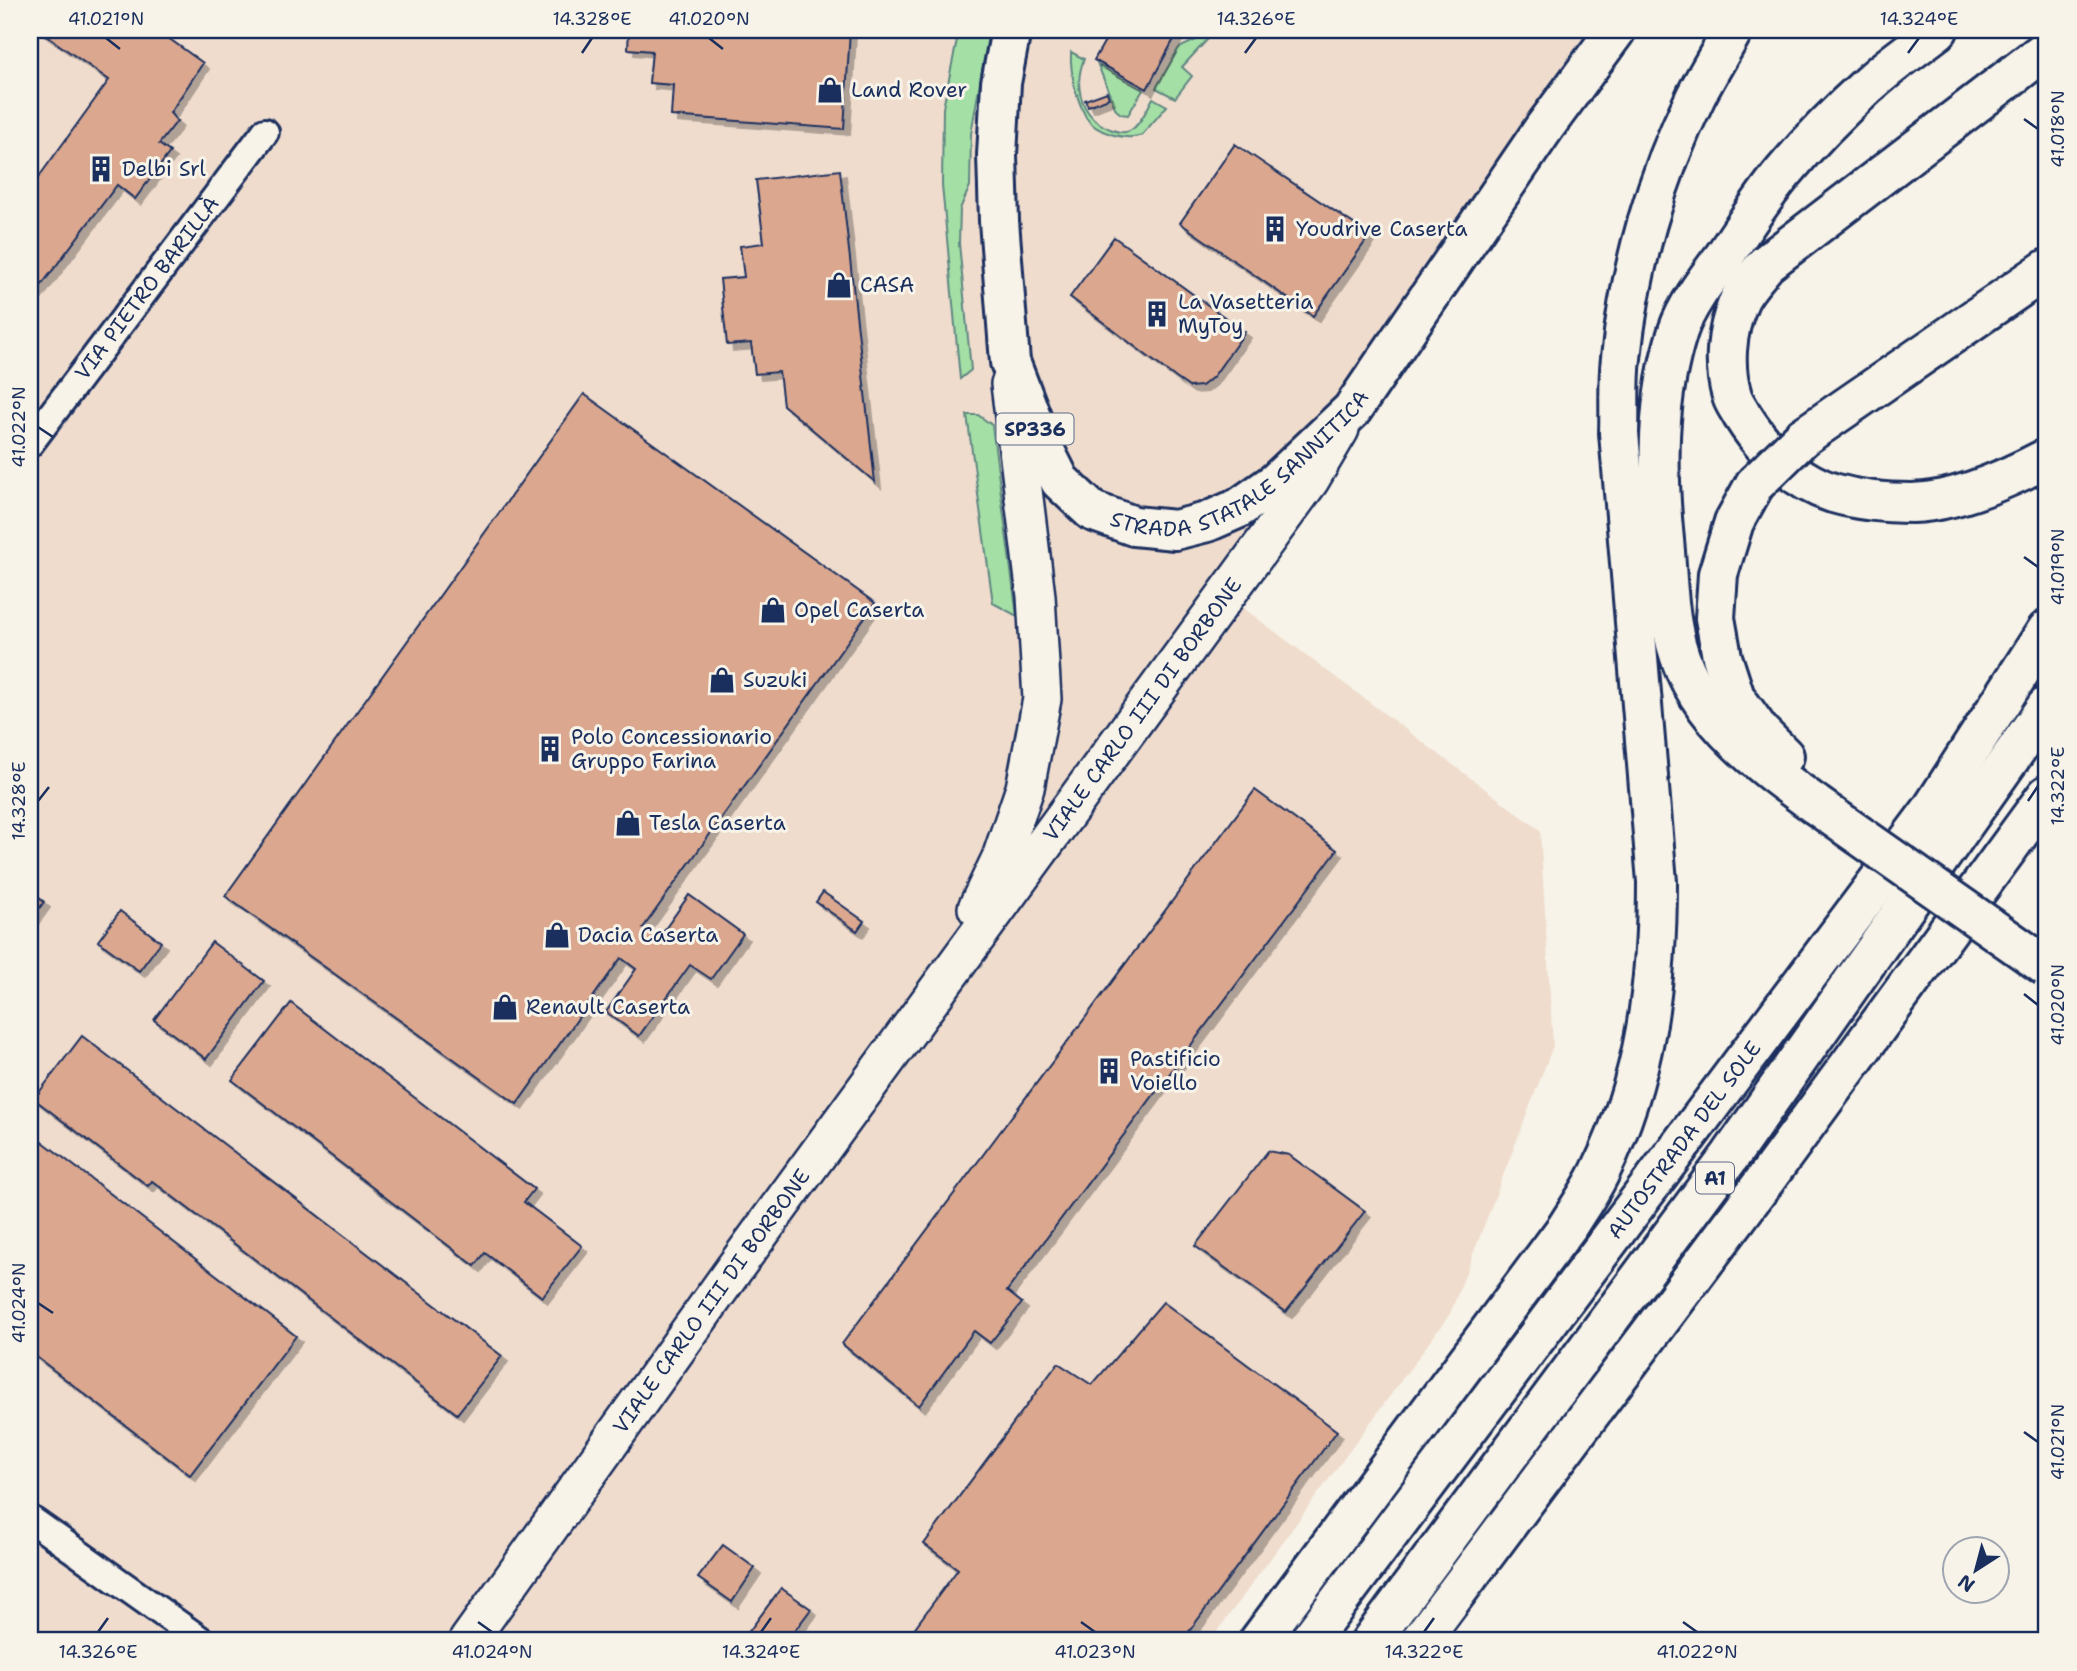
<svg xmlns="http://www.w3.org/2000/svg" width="2077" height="1671" font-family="'Shantell Sans',sans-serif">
<defs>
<filter id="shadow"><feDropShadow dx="6" dy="6" stdDeviation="0" flood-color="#0004"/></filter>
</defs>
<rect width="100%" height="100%" fill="#f7f3e8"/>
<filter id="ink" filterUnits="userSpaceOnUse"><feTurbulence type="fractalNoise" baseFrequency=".0143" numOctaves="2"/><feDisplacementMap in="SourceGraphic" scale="14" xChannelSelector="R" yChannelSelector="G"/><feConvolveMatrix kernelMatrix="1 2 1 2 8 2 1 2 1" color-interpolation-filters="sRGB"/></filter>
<g filter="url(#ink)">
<polygon fill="#efdccd" points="30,30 1593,30 1522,134 1425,267 1218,589 1540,830 1553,1046 1450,1314 1210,1641 30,1641"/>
<g fill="#a4dfa5" stroke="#608782" stroke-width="2">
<polygon points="959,30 989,30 971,134 970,186 960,209 959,243 971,370 960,379 942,185 943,108"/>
<polygon points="1201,30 1213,30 1208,39 1182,67 1192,76 1175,98 1156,88 1179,48 1196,40"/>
<path d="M 1071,52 L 1084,59 C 1073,87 1081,117 1110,129 C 1117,132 1125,134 1131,130 C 1141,124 1148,107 1153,98 L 1167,106 L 1142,135 C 1126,141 1095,133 1086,117 C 1076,98 1070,73 1071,52 Z"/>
<polygon points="1098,65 1143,90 1128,115 1121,114 1116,110"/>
<polygon points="967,415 978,415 992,425 1017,616 993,603"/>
</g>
<g fill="#dba88f" stroke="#1b2f5e" stroke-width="2" filter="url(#shadow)">
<polygon points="38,30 157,30 203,63 170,113 177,121 159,144 170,152 135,199 117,185 34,295 30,292 30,189 109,80"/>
<polygon points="629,30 850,30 844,129 671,116 673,85 649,83 652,51 628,49"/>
<polygon points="1111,30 1179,30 1147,89 1094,60"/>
<polygon points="1107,92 1109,98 1088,106 1085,100"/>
<polygon points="1235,144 1370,235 1313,316 1180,223"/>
<polygon points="840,170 875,482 783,405 779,372 755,374 751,343 727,345 720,279 744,277 740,246 764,243 756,180"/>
<polygon points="1114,237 1245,332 1213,377 1202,386 1189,387 1176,378 1070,297"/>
<polygon points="584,394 875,603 643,928 658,939 689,895 743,934 711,979 690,965 639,1036 606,1012 636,969 621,958 517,1104 225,896"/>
<polygon points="1255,790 1337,850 1007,1291 1022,1303 990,1343 974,1331 919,1406 842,1344"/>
<polygon points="30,890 44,902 30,921"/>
<polygon points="823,892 864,921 857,931 816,902"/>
<polygon points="120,911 161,942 139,971 98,941"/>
<polygon points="212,942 264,981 206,1059 154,1020"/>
<polygon points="291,1003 534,1189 524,1202 582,1246 542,1297 485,1253 475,1266 232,1080"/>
<polygon points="82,1036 502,1356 457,1414 152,1181 148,1186 34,1099"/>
<polygon points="30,1132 296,1336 190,1475 30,1352"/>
<polygon points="1268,1151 1289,1155 1365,1211 1286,1312 1195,1246"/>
<polygon points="1163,1302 1337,1431 1182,1641 905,1641 958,1569 924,1544 1058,1363 1092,1385"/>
<polygon points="723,1545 755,1568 732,1602 698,1578"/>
<polygon points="781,1588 811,1609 787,1641 742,1641"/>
</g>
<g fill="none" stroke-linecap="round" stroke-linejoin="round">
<g stroke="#1b2f5e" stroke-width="32">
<g id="minor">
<path id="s1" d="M 30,443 L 265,132"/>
<polyline points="30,1519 202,1641"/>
</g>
</g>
<g stroke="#1b2f5e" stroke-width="42">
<g id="secondary">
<polyline points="977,908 1001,858 1025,788 1042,699 1036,596 1010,384"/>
<path id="s2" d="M 468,1641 L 734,1269 L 1310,480 L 1340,429"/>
</g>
</g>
<g stroke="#1b2f5e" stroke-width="44">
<g id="primary">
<path id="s3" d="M 1011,30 L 1001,83 L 997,155 L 999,221 L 1010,362 L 1042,445 L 1060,481 L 1092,511 L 1134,526 L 1175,530 L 1207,522 L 1239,508 L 1276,482 L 1352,410 L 1544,128 L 1616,30"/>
</g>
</g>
<g stroke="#1b2f5e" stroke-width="44">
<g id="motorway">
<path d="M 2047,49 L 1766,264 C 1757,276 1743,289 1738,303 C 1726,332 1723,366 1732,396 C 1734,403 1739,409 1742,415 C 1764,450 1793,480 1833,493 C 1857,500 1887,503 1912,503 C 1956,502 2009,478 2047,458"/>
<polyline points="1803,437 2047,269"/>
<polyline points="1755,484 1734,522 1718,574 1715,618 1722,657 1735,697 1760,732 1784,756"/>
<path d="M 1816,805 C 1754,760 1687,711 1673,630 C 1667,601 1667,570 1664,540 C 1657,469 1656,399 1678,331 C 1687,304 1708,278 1725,255 C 1744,227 1762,198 1783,173 C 1809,142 1838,112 1868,85 C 1889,65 1915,48 1938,30"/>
<path d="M 1259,1641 L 1567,1227 C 1578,1209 1591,1191 1600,1172 C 1646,1077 1657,986 1657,882 L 1619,433 C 1620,408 1618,383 1621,358 C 1630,268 1656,177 1696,96 C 1708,73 1721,52 1733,30"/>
<path id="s4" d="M 1309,1641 L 1930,812 L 2047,630"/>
<polyline points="1371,1641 1731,1155 2047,706"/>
<polyline points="1420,1641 1766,1179 2047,795"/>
</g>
</g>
<use href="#minor" stroke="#f7f3e8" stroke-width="26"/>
<use href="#secondary" stroke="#f7f3e8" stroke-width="37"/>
<use href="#primary" stroke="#f7f3e8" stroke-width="38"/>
<use href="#motorway" stroke="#f7f3e8" stroke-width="38"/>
<g stroke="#1b2f5e" stroke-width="44" stroke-linecap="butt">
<g id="motorway-bridge">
<polyline points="1755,484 1803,437"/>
<polyline points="1816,805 2047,967"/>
</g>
</g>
<use href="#motorway-bridge" stroke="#f7f3e8" stroke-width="38"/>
</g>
</g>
<path fill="none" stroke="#1b2f5e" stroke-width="2.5" d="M 106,38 L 120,49M 709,38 L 723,49M 582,53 L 592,38M 1245,53 L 1256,38M 1908,53 L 1919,38M 2024,119 L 2038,129M 38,427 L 53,437M 2024,557 L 2038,567M 38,801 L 49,787M 2028,801 L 2038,786M 2024,994 L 2038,1005M 38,1303 L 53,1313M 2024,1432 L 2038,1442M 478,1622 L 492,1632M 1081,1622 L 1095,1632M 1683,1622 L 1697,1632M 98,1632 L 108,1618M 761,1632 L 771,1618M 1424,1632 L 1434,1618"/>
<defs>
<g id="shop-bare" transform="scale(2.1)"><path d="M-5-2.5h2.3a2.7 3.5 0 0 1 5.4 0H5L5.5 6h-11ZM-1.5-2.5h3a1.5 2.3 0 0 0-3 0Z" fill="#1b2f5e" stroke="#f7f3e8" stroke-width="2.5" paint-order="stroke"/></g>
<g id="building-bare" transform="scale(2.1)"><path d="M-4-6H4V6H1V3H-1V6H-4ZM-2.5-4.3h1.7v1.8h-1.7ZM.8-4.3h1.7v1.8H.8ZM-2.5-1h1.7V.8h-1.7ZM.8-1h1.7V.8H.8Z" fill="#1b2f5e" stroke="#f7f3e8" stroke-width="2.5" paint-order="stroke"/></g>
</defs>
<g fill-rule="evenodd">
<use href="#shop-bare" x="830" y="90"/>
<use href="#building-bare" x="101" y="169"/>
<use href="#building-bare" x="1275" y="229"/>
<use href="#shop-bare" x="839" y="285"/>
<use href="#building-bare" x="1157" y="314"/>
<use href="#shop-bare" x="773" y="610"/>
<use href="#shop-bare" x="722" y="680"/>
<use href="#building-bare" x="550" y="749"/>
<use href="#shop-bare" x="628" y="823"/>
<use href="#shop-bare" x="557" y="935"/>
<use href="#shop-bare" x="505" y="1007"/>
<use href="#building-bare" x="1109" y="1071"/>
</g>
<g text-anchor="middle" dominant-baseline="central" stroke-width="6" stroke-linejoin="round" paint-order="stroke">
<g fill="#f7f3e8" stroke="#5d6a87" stroke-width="2">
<rect x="996.5" y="413.5" width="77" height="31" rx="5"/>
<rect x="1696" y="1162.5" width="38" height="31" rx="5"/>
</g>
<g font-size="19" font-weight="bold" fill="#1b2f5e">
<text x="1035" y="429">SP336</text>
<text x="1715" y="1178">A1</text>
</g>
<g font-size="21" fill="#1b2f5e" stroke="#f7f3e8" text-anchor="start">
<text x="851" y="90">Land Rover</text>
<text x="122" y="169">Delbi Srl</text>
<text x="1296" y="229">Youdrive Caserta</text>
<text x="860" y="285">CASA</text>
<text x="1178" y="302">La Vasetteria<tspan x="1178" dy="24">MyToy</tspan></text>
<text x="794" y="610">Opel Caserta</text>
<text x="743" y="680">Suzuki</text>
<text x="571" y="737">Polo Concessionario<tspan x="571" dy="24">Gruppo Farina</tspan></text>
<text x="649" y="823">Tesla Caserta</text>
<text x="578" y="935">Dacia Caserta</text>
<text x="526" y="1007">Renault Caserta</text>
<text x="1130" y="1059">Pastificio<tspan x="1130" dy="24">Voiello</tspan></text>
</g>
<g font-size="21" fill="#1b2f5e" stroke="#f7f3e8">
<text stroke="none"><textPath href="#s1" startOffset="194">VIA PIETRO BARILLÀ</textPath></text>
<text stroke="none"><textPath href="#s3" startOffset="679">STRADA STATALE SANNITICA</textPath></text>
<text stroke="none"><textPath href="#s2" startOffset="1150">VIALE CARLO III DI BORBONE</textPath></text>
<text stroke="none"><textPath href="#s4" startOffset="626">AUTOSTRADA DEL SOLE</textPath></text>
<text stroke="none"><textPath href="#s2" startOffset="418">VIALE CARLO III DI BORBONE</textPath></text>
</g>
</g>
<rect width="2077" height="1671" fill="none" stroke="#f7f3e8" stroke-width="77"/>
<g transform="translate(1976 1570) rotate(216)"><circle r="33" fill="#f7f3e8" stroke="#9fa5b1" stroke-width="2"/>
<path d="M0-5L12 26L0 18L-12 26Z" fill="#1b2f5e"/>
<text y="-10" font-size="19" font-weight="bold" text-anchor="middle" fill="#1b2f5e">N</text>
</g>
<rect x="38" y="38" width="2000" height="1594" fill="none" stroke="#1b2f5e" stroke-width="2.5"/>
<g font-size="18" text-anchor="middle" fill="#1b2f5e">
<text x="106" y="25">41.021°N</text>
<text x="592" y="25">14.328°E</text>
<text x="709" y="25">41.020°N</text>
<text x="1256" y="25">14.326°E</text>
<text x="1919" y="25">14.324°E</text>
<text transform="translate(2058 129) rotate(-90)" y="6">41.018°N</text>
<text transform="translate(19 427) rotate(-90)" y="6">41.022°N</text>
<text transform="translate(2058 567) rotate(-90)" y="6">41.019°N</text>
<text transform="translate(2058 786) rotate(-90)" y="6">14.322°E</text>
<text transform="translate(19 801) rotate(-90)" y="6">14.328°E</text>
<text transform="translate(2058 1005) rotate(-90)" y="6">41.020°N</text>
<text transform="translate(19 1303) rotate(-90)" y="6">41.024°N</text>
<text transform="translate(2058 1442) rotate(-90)" y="6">41.021°N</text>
<text x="98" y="1658">14.326°E</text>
<text x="492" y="1658">41.024°N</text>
<text x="761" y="1658">14.324°E</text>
<text x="1095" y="1658">41.023°N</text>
<text x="1424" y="1658">14.322°E</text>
<text x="1697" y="1658">41.022°N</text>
</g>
</svg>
